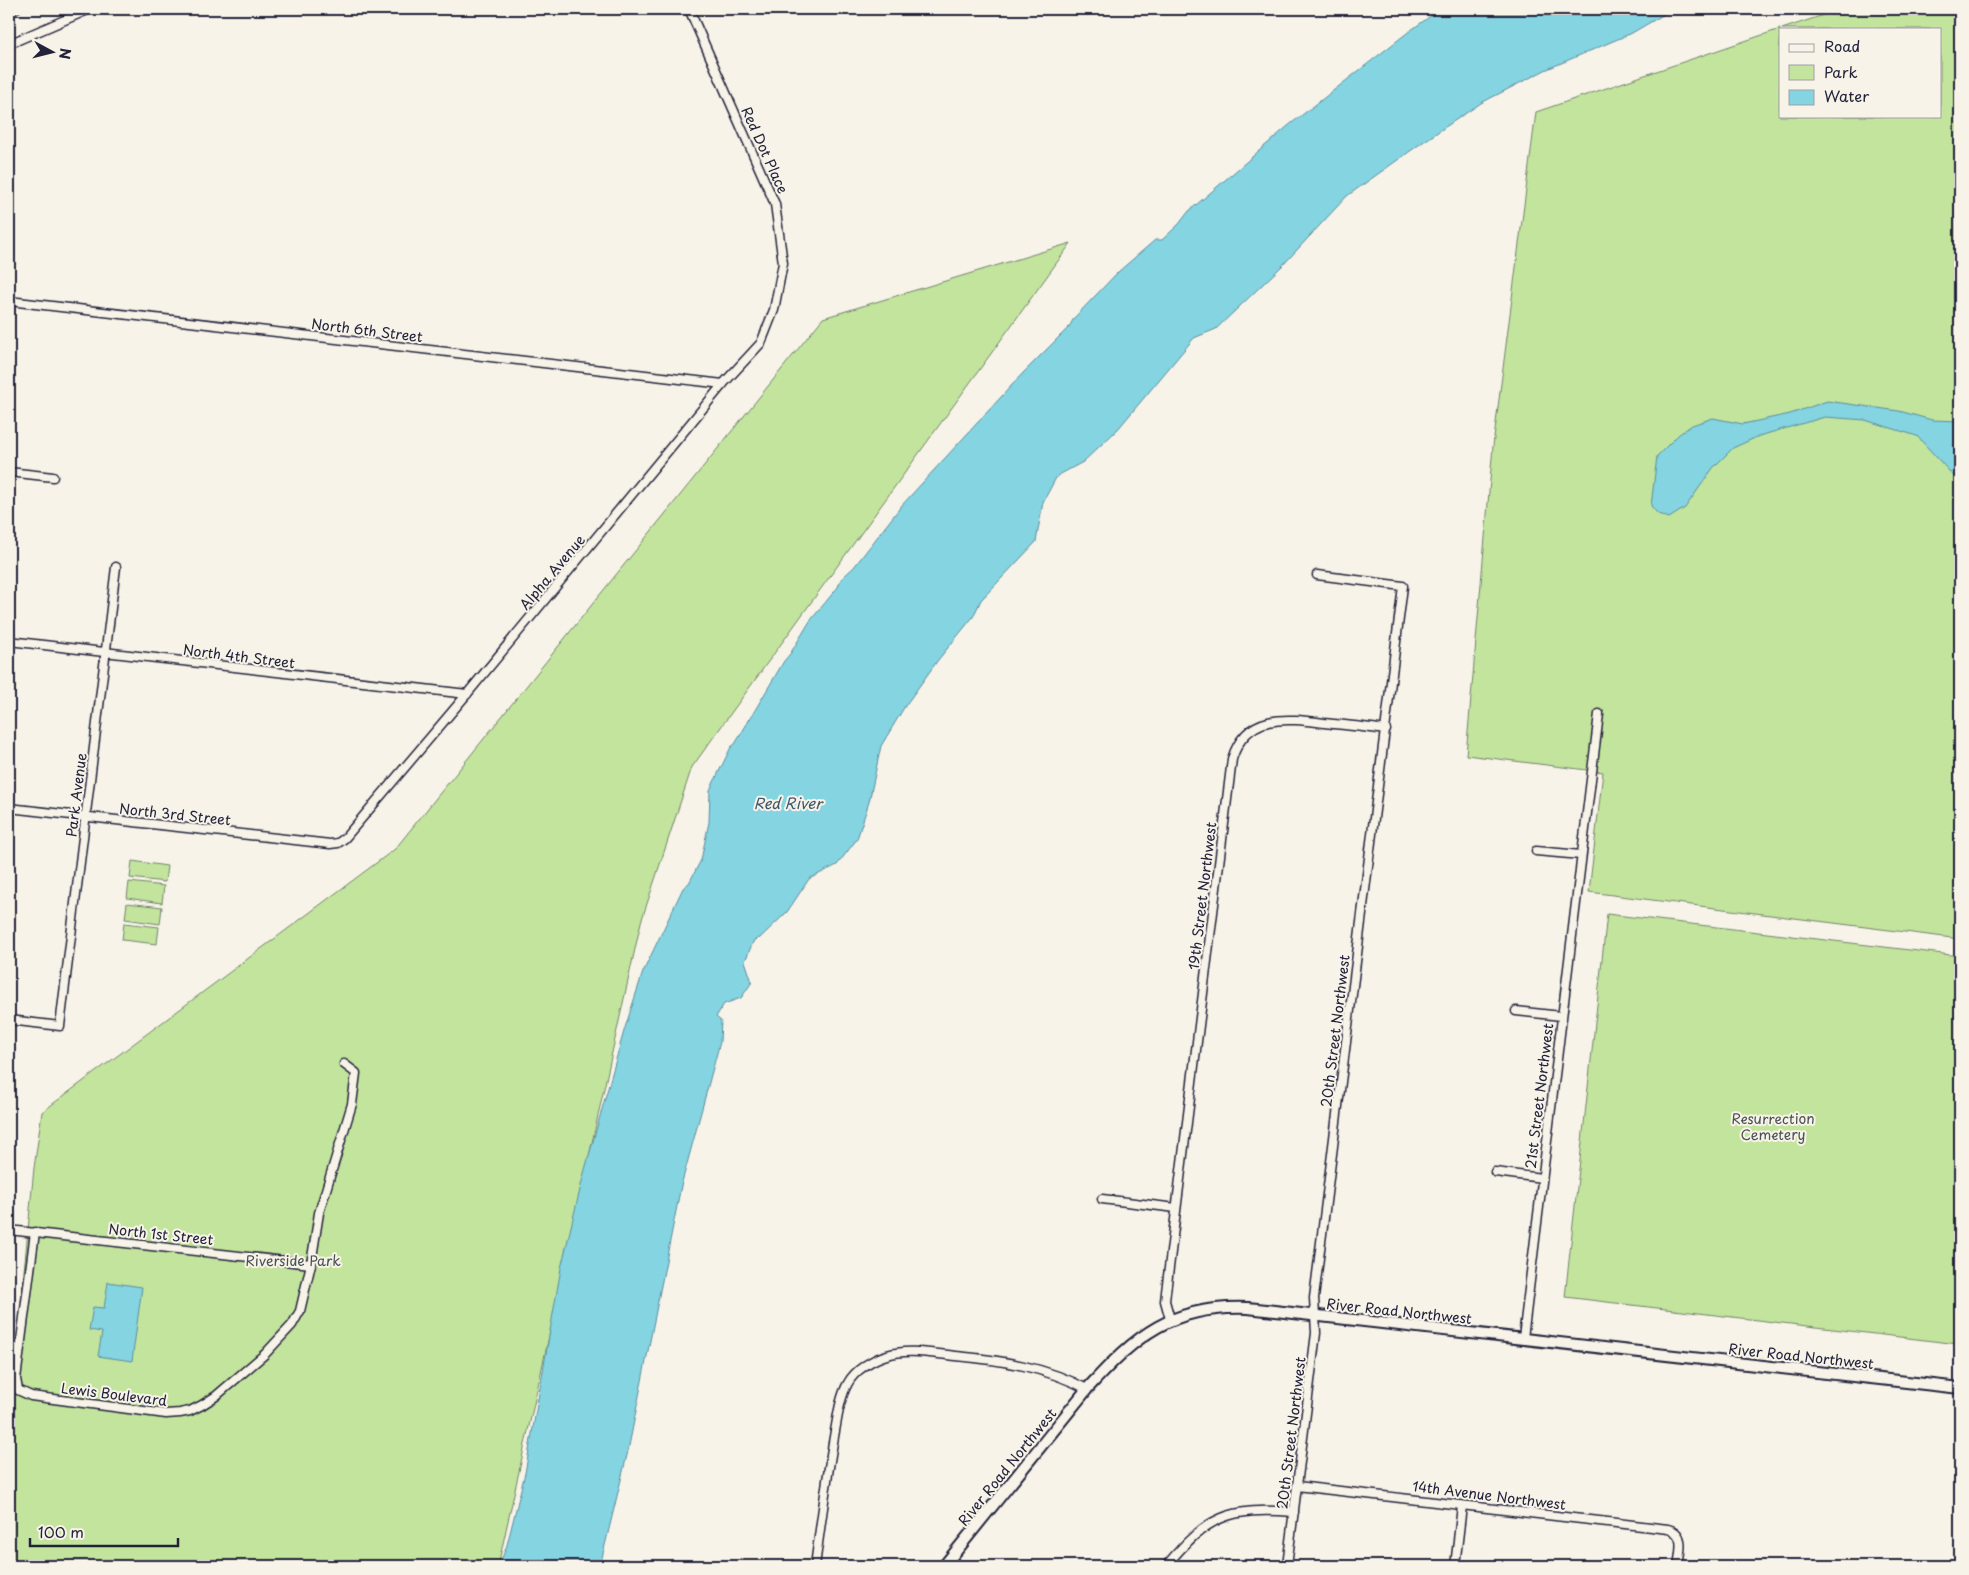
<svg xmlns="http://www.w3.org/2000/svg" width="1969" height="1575" font-family="'Playpen Sans',sans-serif">
<rect width="100%" height="100%" fill="#f7f3e8"/>
<filter id="ink" filterUnits="userSpaceOnUse"><feTurbulence type="fractalNoise" baseFrequency=".02" numOctaves="2"/><feDisplacementMap in="SourceGraphic" scale="10" xChannelSelector="R" yChannelSelector="G"/><feConvolveMatrix kernelMatrix="1 2 1 2 8 2 1 2 1" color-interpolation-filters="sRGB"/></filter>
<g filter="url(#ink)">
<g fill="#c3e49d" stroke="#72836c">
<polygon points="1841,9 1960,9 1960,939 1589,892 1603,772 1466,755 1493,446 1536,112 1780,29 1780,116 1940,116 1940,29 1782,29"/>
<polygon points="1071,243 692,767 641,922 498,1566 9,1566 9,1426 34,1168 42,1112 395,849 823,318"/>
<polygon points="132,861 167,866 165,882 130,878"/>
<polygon points="129,882 164,886 162,903 127,898"/>
<polygon points="127,903 162,907 160,924 125,919"/>
<polygon points="1607,914 1960,956 1960,1327 1958,1344 1565,1297"/>
<polygon points="124,923 159,927 157,944 122,940"/>
</g>
<g fill="#84d4e1" stroke="#5d8d9f">
<polygon points="1444,9 1673,9 1632,33 1545,70 1481,103 1423,142 1347,196 1283,265 1216,329 1194,338 1118,429 1083,462 1057,476 1043,502 1036,542 981,600 973,617 938,660 905,706 881,746 869,802 857,839 837,865 809,879 787,912 760,938 754,940 745,961 752,982 741,998 724,1004 716,1017 721,1021 720,1042 681,1186 628,1451 600,1566 499,1566 507,1545 525,1473 561,1268 584,1173 624,1031 643,972 683,888 689,883 701,860 709,822 710,790 731,747 735,744 784,661 790,654 810,621 838,587 841,579 854,567 902,505 1023,373 1069,327 1074,318 1118,272 1155,240 1162,240 1179,224 1189,211 1288,126 1407,33 1436,12"/>
<polygon points="1827,401 1899,411 1932,420 1960,421 1960,483 1917,436 1865,420 1825,417 1759,436 1733,448 1713,468 1685,508 1669,518 1658,514 1651,506 1657,456 1678,435 1692,425 1713,418 1743,424 1790,414"/>
<polygon points="108,1282 142,1287 132,1361 98,1356 102,1332 89,1330 93,1307 104,1308"/>
</g>
<g fill="none" stroke-linecap="round" stroke-linejoin="round">
<g stroke="#22223b" stroke-width="11">
<g id="minor">
<polyline points="9,44 90,9"/>
<polyline points="9,301 723,384"/>
<polyline points="9,472 53,477"/>
<polyline points="9,641 467,694"/>
<polyline points="9,808 330,844 338,843 345,838 467,694 723,384 761,343 774,310 783,263 775,204 689,9"/>
<polyline points="1536,851 1581,855"/>
<polyline points="1516,1011 1561,1016"/>
<polyline points="9,1020 60,1026 116,567"/>
<polyline points="1495,1172 1542,1178"/>
<polyline points="1102,1199 1176,1208"/>
<polyline points="9,1230 311,1264"/>
<polyline points="35,1232 16,1379 18,1390 31,1396 166,1414 180,1413 190,1411 202,1405 216,1396 265,1354 292,1325 300,1311 311,1264 319,1213 352,1104 356,1073 344,1064"/>
<path d="M 1170,1319 L 1165,1301 L 1166,1292 L 1232,759 C 1246,713 1285,718 1324,723 C 1345,725 1365,727 1386,730"/>
<polyline points="1523,1338 1599,714"/>
<path d="M 1297,1486 L 1668,1529 C 1686,1533 1680,1552 1678,1566"/>
<path d="M 815,1566 C 821,1521 827,1476 835,1431 C 838,1415 840,1397 848,1383 C 855,1370 873,1359 887,1355 C 908,1348 934,1354 956,1356 C 1001,1360 1046,1367 1087,1389"/>
<path d="M 1166,1566 C 1207,1516 1229,1507 1294,1512"/>
<polyline points="1287,1566 1316,1333 1314,1298 1403,586 1317,575"/>
<polyline points="1455,1566 1462,1506"/>
</g>
</g>
<g stroke="#22223b" stroke-width="14">
<path id="tertiary" d="M 944,1566 L 1087,1389 C 1136,1335 1172,1305 1248,1308 L 1960,1388"/>
</g>
<use href="#minor" stroke="#f7f3e8" stroke-width="8"/>
<use href="#tertiary" stroke="#f7f3e8" stroke-width="10"/>
<polyline stroke="#22223b" stroke-width="3" points="9,15 23,9"/>
</g>
</g>
<g text-anchor="middle" dominant-baseline="central" stroke-width="4" stroke-linejoin="round" paint-order="stroke">
<g font-size="14" fill="#22223b" stroke="#f7f3e8">
<text transform="translate(765 150) rotate(66)">Red Dot Place</text>
<text transform="translate(367 330) rotate(7)">North 6th Street</text>
<text transform="translate(552 572) rotate(-50)">Alpha Avenue</text>
<text transform="translate(239 656) rotate(7)">North 4th Street</text>
<text transform="translate(76 795) rotate(-83)">Park Avenue</text>
<text transform="translate(175 814) rotate(6)">North 3rd Street</text>
<text transform="translate(1202 896) rotate(-83)">19th Street Northwest</text>
<text transform="translate(1335 1031) rotate(-83)">20th Street Northwest</text>
<text transform="translate(1539 1096) rotate(-83)">21st Street Northwest</text>
<text transform="translate(161 1234) rotate(6)">North 1st Street</text>
<text transform="translate(1399 1311) rotate(6)">River Road Northwest</text>
<text transform="translate(1801 1356) rotate(6)">River Road Northwest</text>
<text transform="translate(114 1394) rotate(7)">Lewis Boulevard</text>
<text transform="translate(1291 1433) rotate(-83)">20th Street Northwest</text>
<text transform="translate(1007 1467) rotate(-51)">River Road Northwest</text>
<text transform="translate(1489 1495) rotate(7)">14th Avenue Northwest</text>
</g>
<g font-size="14" fill="#4a5254" stroke="#f7f3e8">
<text x="1773" y="1118">Resurrection<tspan x="1773" dy="16">Cemetery</tspan></text>
<text x="293" y="1260">Riverside Park</text>
</g>
<g font-size="15" font-style="italic" fill="#3f576d" stroke="#f7f3e8">
<text x="788" y="802">Red River</text>
</g>
</g>
<rect width="1969" height="1575" fill="none" stroke="#f7f3e8" stroke-width="30"/>
<rect x="15" y="15" width="1939" height="1545" fill="none" stroke="#22223b" stroke-width="2" filter="url(#ink)"/>
<rect x="1779" y="28" width="162" height="90" fill="#f7f3e8" stroke="#a29fa3"/>
<rect x="1789" y="44" width="25" height="8" fill="#f7f3e8" stroke="#a29fa3"/>
<text x="1824" y="52" font-size="15" fill="#22223b">Road</text>
<rect x="1789" y="65" width="25" height="15" fill="#c3e49d" stroke="#a29fa3"/>
<text x="1824" y="78" font-size="15" fill="#22223b">Park</text>
<rect x="1789" y="90" width="25" height="15" fill="#84d4e1" stroke="#a29fa3"/>
<text x="1824" y="102" font-size="15" fill="#22223b">Water</text>
<g transform="translate(52 52) rotate(97)" stroke="#f7f3e8" stroke-width="4" paint-order="stroke">
<path d="M0-4L9 19L0 12L-9 19Z" fill="#22223b"/>
<text y="-8" font-size="14" font-weight="bold" text-anchor="middle" fill="#22223b">N</text>
</g>
<path d="M30 1538v8h148v-8" fill="none" stroke="#22223b" stroke-width="2.5"/>
<text x="38" y="1538" font-size="15" fill="#22223b" stroke="#f7f3e8" stroke-width="4" paint-order="stroke">100 m</text>
</svg>
